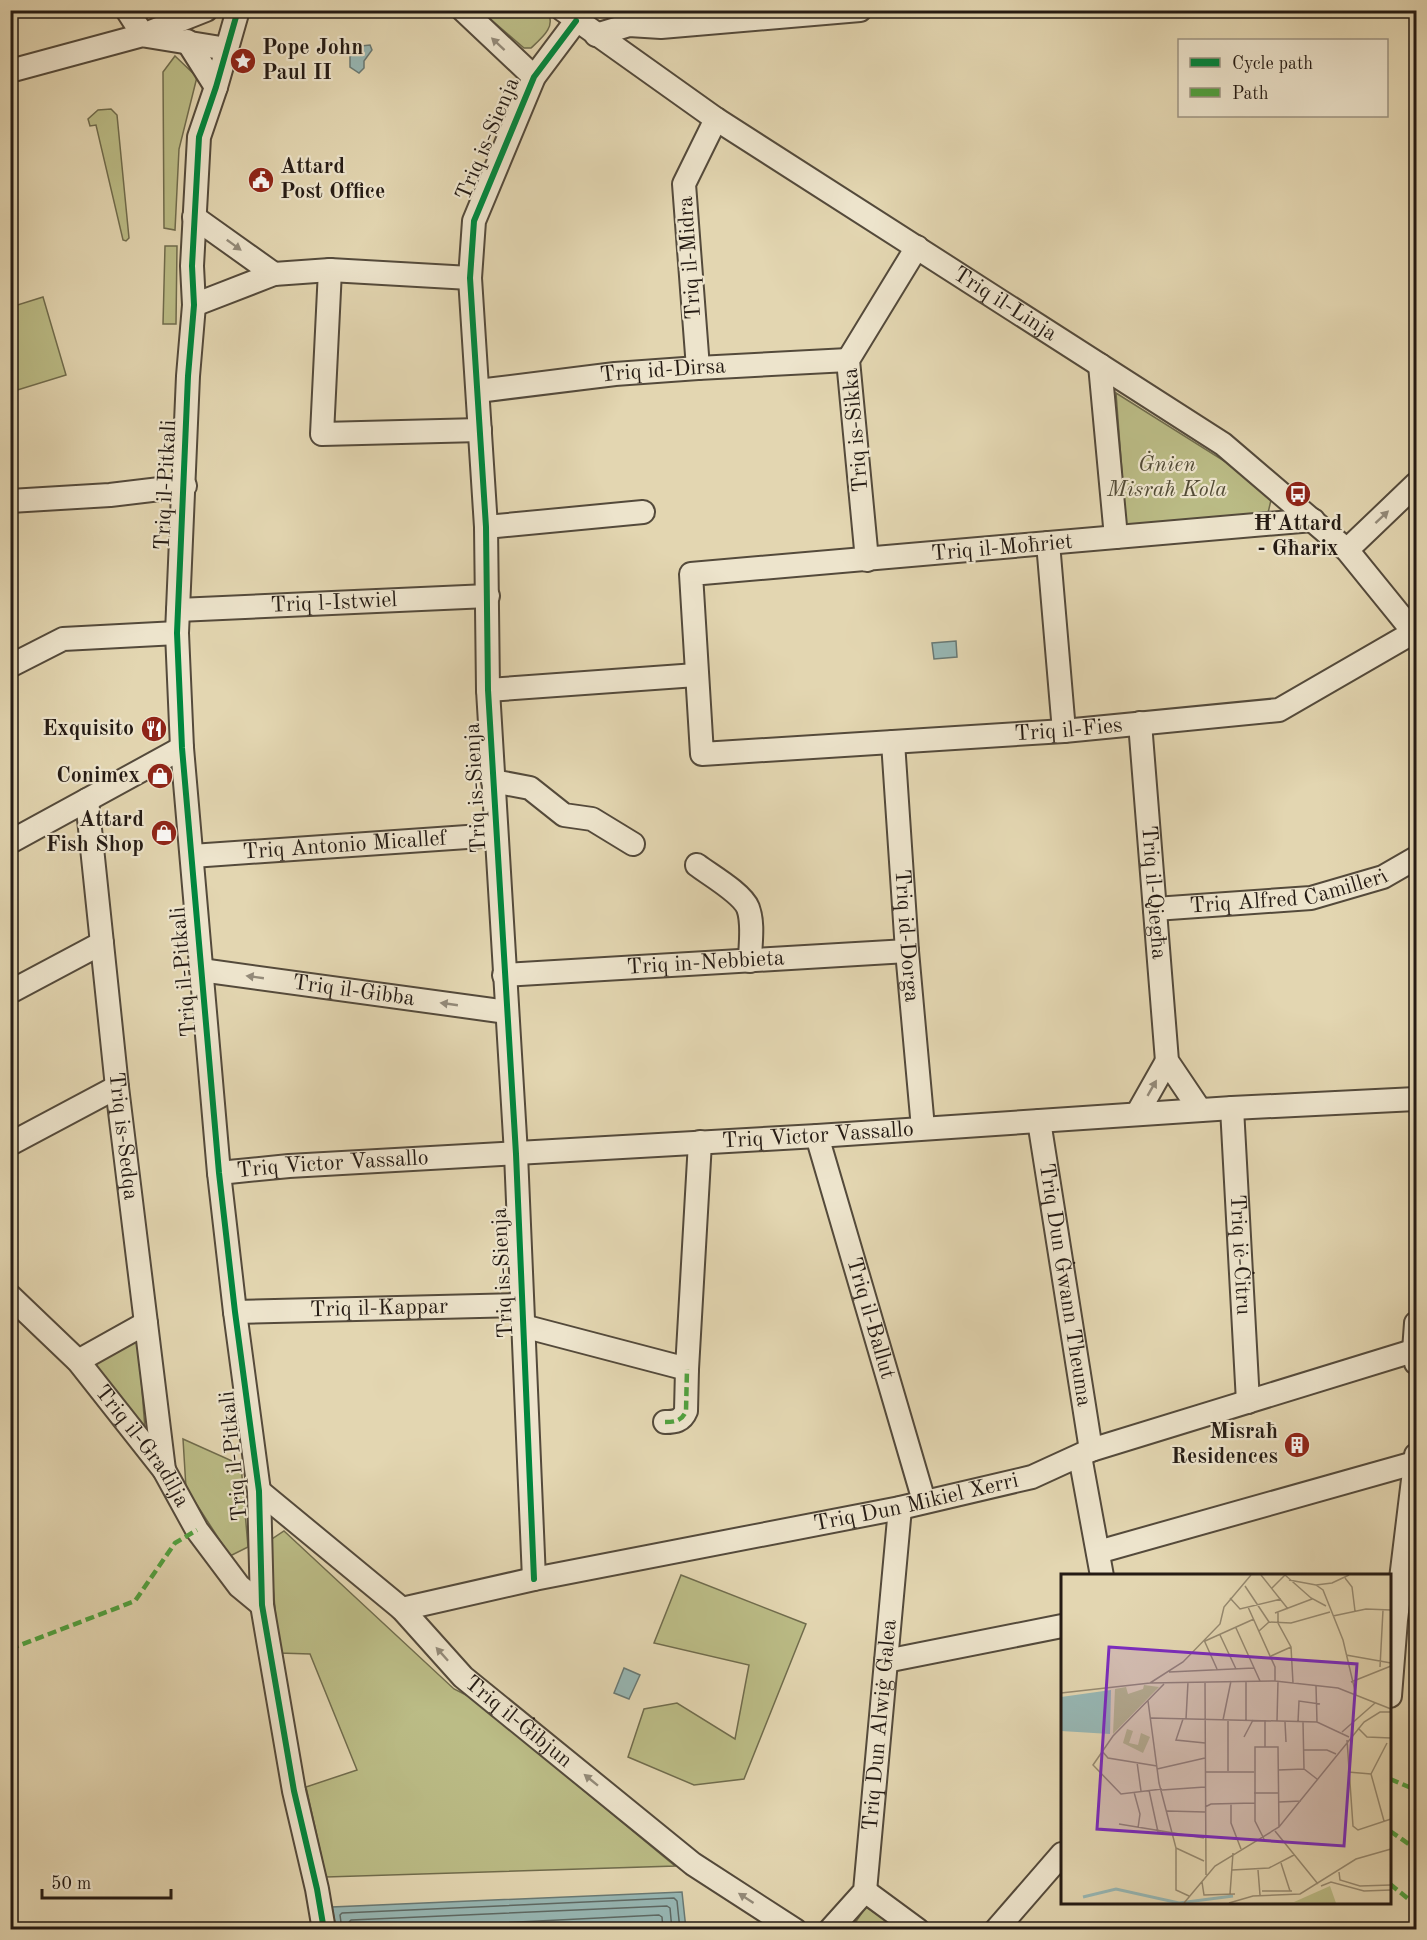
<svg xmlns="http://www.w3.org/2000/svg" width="1427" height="1940" font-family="'Old Standard TT',serif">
<rect width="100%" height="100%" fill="#e3d6b1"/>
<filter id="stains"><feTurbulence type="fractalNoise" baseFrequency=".00333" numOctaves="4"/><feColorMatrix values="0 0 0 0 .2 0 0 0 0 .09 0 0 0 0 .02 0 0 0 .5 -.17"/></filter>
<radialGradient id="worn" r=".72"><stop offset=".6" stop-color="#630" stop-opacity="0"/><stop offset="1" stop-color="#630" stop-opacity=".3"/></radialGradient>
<g fill="#bbbc86" stroke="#706c4d" stroke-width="1.5">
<path d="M 481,11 L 546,11 C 558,25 542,38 531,48 L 524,48 Z"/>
<polygon points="175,56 197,77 179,149 175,230 164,228 163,72"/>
<polygon points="111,109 117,115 129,238 126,241 123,240 96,125 90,126 88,119 98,110"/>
<polygon points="165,246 177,246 176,324 163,324"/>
<polygon points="43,297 66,375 11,392 11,307"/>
<polygon points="1116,393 1237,469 1271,500 1268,513 1126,525"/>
<polygon points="138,1338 145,1429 92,1361"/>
<polygon points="183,1439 241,1465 248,1547 230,1556 186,1488"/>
<polygon points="284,1531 454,1689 472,1698 675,1866 326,1877 306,1787 357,1770 310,1654 279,1653 269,1541"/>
<polygon points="681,1575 806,1624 744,1779 694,1785 628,1757 644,1709 677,1703 735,1739 749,1665 654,1643"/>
<polygon points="866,1907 899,1929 850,1930"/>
</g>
<g fill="#97b7b4" stroke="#697974" stroke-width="1.5">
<polygon points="370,45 372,50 364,61 364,68 359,73 350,67 350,54 361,46"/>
<polygon points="956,641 957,657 934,659 932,643"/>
<polygon points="624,1668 640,1675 629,1699 614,1693"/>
<polygon points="682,1892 686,1929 336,1929 332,1907"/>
</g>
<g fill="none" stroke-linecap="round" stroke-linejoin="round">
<g stroke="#5e6964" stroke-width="1.5">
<polyline points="342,1930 340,1915 342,1913 674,1898 677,1901 680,1930"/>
<polyline points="349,1930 349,1922 351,1920 667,1906 670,1908 672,1930"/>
<polyline points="359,1930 659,1915 662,1917 663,1930"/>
</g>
<g stroke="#544a3b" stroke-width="26">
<g id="minor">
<polyline points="127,10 143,35"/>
<polyline points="238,10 216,87 199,137 192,266 194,305 188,376 177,633 182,748 219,1173 235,1312 259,1491 262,1605 294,1791 317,1889 324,1930"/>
<polyline points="463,10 534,77"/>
<path id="s1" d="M 563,10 L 716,119 L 1223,444 L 1347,550 L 1416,635"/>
<polyline points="596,35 629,25 661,27 860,10"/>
<polyline points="147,36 227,49"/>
<polyline points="187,41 216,87"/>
<polyline points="10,71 143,35 206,10"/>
<polyline points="194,217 274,274"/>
<polyline points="330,270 322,434 480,430"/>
<polyline points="194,305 274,274 330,270 470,278"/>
<polyline points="1100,365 1116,537"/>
<polyline points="698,368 684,184 716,119"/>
<path id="s2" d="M 478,391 L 615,374 L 698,368 L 848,360"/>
<polyline points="10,501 110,495 185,486"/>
<path id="s3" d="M 1313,520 L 691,574 L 702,754 L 1064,731 L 1279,710 L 1414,632"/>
<polyline points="486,527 643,512"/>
<polyline points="1048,543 1064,731"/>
<polyline points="1347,550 1416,484"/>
<polyline points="867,560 848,360 917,247"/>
<path id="s4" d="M 178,610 L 488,596"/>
<polyline points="10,666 63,639 177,633"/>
<polyline points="488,690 696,675"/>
<path id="s5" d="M 1140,723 L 1167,1061 L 1200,1110"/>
<path id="s6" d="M 893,742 L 907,951 L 923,1128"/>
<polyline points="493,781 530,788 564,815 592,819 633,844"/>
<path id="s7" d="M 87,800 L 117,1087 L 164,1470"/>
<polyline points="10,842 182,748"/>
<path id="s8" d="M 192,856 L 496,835"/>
<path d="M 697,865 C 710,875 742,893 748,908 C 754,924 750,945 750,961"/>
<path id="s9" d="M 1155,909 L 1311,898 L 1383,877 L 1416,858"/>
<path id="s10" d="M 201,970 L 507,1012"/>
<path id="s11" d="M 504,975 L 907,951"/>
<polyline points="10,992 102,943"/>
<path id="s12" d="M 1232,1108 L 1248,1402"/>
<polyline points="1137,1114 1167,1061"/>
<path id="s13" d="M 1039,1121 L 1091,1450"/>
<path id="s14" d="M 817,1136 L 924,1501"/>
<polyline points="10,1144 117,1087"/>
<path id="s15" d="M 219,1173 L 289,1166 L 817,1136 L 1232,1108 L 1416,1099"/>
<path id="s16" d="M 10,1296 L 78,1361 L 164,1470 L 197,1530 L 239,1586 L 262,1605"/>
<path id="s17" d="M 235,1312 L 522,1305"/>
<polyline points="523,1326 687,1369 700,1142"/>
<polyline points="78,1361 146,1323"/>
<polyline points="1416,1363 1414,1351 1416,1323"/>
<path d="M 665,1422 C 675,1422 682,1421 686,1411 L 687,1369"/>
<polyline points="1080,1456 1102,1576"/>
<path id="s18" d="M 259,1491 L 402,1609 L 463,1677 L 693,1864 L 795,1930"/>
<polyline points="1098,1552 1414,1463"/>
<polyline points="534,1579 516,1154 488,690 486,527 470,278 474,221 534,77 576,21"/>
<path id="s19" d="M 402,1609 L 534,1579 L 900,1508 L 1032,1477 L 1091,1450 L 1416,1350"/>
<polyline points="886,1661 1062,1626"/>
<polyline points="1390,1696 1396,1620 1416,1455"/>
<polyline points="865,1891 918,1930"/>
<path id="s20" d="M 830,1930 L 865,1891 L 900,1508"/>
<polyline points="996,1930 1062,1854"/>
</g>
</g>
<use href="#minor" stroke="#ede4cc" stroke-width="22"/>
<g stroke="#50a13f" stroke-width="4.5" stroke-dasharray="9 4.5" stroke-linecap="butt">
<path d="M 665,1422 C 675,1422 682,1421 686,1411 L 687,1369"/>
<polyline points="10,1649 135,1601 175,1543 197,1530"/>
<polyline points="1390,1779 1416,1790"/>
<polyline points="1390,1831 1416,1849"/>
<polyline points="1390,1884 1416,1905"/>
</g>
<g stroke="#ede4cc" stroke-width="10">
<g id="cycleway">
<polyline points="238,10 216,87 199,137 192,266 194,305 188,376 177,633 182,748 219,1173 235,1312 259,1491 262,1605 294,1791 317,1889 324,1930"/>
<polyline points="534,1579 516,1154 488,690 486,527 470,278 474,221 534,77 576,21"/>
</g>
</g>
<use href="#cycleway" stroke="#00873e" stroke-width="6"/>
</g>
<defs><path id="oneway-solid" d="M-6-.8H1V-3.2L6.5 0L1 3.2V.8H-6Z" transform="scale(1.5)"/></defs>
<g fill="#938a79">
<use href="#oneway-solid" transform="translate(498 44) rotate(-137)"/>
<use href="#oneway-solid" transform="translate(234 245) rotate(36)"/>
<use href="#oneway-solid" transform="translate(1382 517) rotate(-43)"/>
<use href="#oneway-solid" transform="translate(255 977) rotate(-172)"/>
<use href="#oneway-solid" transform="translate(449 1004) rotate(-172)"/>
<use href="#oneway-solid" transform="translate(1152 1088) rotate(-60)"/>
<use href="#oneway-solid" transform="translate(442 1654) rotate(-132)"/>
<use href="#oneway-solid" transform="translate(591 1780) rotate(-141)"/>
<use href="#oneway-solid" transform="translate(746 1898) rotate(-147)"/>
</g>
<defs>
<g id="sight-disc" transform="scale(1.35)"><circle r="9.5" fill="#8f2418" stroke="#ede4cc"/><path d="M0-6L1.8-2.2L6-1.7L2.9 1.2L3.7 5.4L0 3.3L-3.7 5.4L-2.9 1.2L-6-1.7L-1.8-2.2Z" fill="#fff"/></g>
<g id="civic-disc" transform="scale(1.35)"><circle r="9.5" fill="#8f2418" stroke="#ede4cc"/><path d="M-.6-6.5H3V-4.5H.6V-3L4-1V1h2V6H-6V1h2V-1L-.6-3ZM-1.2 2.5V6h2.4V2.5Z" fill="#fff"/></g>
<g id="bus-disc" transform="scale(1.35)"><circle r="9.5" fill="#8f2418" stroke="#ede4cc"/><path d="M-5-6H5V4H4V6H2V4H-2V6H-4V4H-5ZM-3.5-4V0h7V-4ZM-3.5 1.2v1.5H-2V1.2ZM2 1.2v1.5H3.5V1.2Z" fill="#fff"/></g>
<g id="restaurant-disc" transform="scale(1.35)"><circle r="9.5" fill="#8f2418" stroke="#ede4cc"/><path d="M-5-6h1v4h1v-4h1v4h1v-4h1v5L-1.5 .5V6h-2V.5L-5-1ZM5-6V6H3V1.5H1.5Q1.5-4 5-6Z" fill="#fff"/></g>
<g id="shop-disc" transform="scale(1.35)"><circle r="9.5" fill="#8f2418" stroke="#ede4cc"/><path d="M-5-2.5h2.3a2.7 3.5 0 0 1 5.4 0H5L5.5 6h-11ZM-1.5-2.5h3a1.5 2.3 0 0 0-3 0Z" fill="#fff"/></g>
<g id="building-disc" transform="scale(1.35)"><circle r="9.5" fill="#8f2418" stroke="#ede4cc"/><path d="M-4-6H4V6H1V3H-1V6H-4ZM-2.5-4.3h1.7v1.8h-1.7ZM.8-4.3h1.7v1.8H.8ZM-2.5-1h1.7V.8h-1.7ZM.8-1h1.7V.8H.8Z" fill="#fff"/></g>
</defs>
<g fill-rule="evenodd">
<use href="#sight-disc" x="243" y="61"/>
<use href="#civic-disc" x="261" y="180"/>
<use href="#bus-disc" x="1298" y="494"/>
<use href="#restaurant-disc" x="154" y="729"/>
<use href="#shop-disc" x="160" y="776"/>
<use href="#shop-disc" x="164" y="833"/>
<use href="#building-disc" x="1297" y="1445"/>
</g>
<g text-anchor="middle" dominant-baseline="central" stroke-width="4.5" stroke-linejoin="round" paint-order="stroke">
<g font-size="22" font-weight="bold" fill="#251b14" stroke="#ede4cc" text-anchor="end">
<text x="262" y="48" text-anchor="start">Pope John<tspan x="262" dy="25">Paul II</tspan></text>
<text x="280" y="167" text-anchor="start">Attard<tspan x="280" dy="25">Post Office</tspan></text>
<text x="1298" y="524" text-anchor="middle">Ħ'Attard<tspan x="1298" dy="25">- Għarix</tspan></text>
<text x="134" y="729">Exquisito</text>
<text x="140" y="776">Conimex</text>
<text x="144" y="820">Attard<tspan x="144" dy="25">Fish Shop</tspan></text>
<text x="1278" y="1432">Misraħ<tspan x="1278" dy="25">Residences</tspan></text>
</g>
<g font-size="22" fill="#251b14" stroke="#ede4cc">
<text transform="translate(488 139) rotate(-67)">Triq is-Sienja</text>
<text transform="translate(690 258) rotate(-94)">Triq il-Midra</text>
<text stroke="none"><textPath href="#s1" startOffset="531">Triq il-Linja</textPath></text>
<text stroke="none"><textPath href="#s2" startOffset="186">Triq id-Dirsa</textPath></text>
<text transform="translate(856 430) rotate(-95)">Triq is-Sikka</text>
<text transform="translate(166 485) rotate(-87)">Triq il-Pitkali</text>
<text transform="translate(1002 548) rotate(-5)">Triq il-Moħriet</text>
<text stroke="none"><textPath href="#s4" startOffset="156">Triq l-Istwiel</textPath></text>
<text stroke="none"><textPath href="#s3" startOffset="1172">Triq il-Fies</textPath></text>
<text transform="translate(476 788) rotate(-93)">Triq is-Sienja</text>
<text stroke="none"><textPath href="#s8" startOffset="153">Triq Antonio Micallef</textPath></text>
<text stroke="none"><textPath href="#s9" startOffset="135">Triq Alfred Camilleri</textPath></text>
<text stroke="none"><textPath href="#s5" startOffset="170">Triq il-Qiegħa</textPath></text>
<text stroke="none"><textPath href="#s6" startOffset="194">Triq id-Dorga</textPath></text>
<text stroke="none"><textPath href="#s11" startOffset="202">Triq in-Nebbieta</textPath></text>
<text transform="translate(184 972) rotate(-95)">Triq il-Pitkali</text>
<text stroke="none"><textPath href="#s10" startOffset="154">Triq il-Gibba</textPath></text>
<text stroke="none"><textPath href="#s7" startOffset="338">Triq is-Sedqa</textPath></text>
<text stroke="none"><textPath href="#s15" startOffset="600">Triq Victor Vassallo</textPath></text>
<text stroke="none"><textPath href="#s15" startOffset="114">Triq Victor Vassallo</textPath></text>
<text stroke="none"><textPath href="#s12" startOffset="147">Triq iċ-Ċitru</textPath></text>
<text transform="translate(503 1273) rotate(-93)">Triq is-Sienja</text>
<text stroke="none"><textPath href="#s13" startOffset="166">Triq Dun Ġwann Theuma</textPath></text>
<text stroke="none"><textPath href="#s17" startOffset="144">Triq il-Kappar</textPath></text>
<text stroke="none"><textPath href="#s14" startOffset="190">Triq il-Ballut</textPath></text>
<text stroke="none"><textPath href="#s16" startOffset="201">Triq il-Gradilja</textPath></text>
<text transform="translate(234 1456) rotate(-96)">Triq il-Pitkali</text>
<text stroke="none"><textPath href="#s19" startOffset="525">Triq Dun Mikiel Xerri</textPath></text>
<text stroke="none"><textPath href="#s18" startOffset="348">Triq il-Ġibjun</textPath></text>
<text stroke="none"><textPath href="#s20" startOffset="219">Triq Dun Alwiġ Galea</textPath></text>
</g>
<g font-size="22" font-style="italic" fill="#524b36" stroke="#ede4cc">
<text x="1167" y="465">Ġnien<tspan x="1167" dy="25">Misraħ Kola</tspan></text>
</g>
</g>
<g transform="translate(1061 1574)">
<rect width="330" height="330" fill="#e3d6b1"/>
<path d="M 83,111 L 98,113 L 52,160 L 54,115 L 65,113 L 67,120 L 82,115 ZM 66,155 L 72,157 L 68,169 L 77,171 L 80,159 L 89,163 L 82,179 L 62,169 ZM 269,312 L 275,329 L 190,328 L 233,328 Z" fill="#bbbc86"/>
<path d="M 50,116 L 49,160 L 0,157 L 0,123 Z" fill="#97b7b4"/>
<path fill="none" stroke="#97b7b4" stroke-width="3" d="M 22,323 L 55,315 L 118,329 L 172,322"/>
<path fill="none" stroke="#978b72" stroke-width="1.5" d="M 200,1 L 227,35M 224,1 L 250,24 L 265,32M 284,4 L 291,13 L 294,37M 228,6 L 255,11 L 271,9 L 288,1M 255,11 L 262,16 L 282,66 L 295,121M 184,12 L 208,48M 211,14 L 224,1M 169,24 L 179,35 L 220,25M 187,33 L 214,93 L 214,107M 217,38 L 217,49 L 230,73 L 232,109M 214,39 L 251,25M 272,42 L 305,35 L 330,36M 175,54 L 199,107M 198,57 L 208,48 L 230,49 L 269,38M 159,61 L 175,95M 143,66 L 156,95M 144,67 L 193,45M 285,81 L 330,89M 210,82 L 230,73M 319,93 L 322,36M 108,98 L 193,94M 185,107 L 185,146M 144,108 L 145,301M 290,108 L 330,92M 89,109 L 122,88 L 159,50 L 163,33 L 190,1M 255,112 L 256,148M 0,119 L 89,109 L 214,107 L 277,114 L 330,135M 87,127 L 98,209 L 115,274 L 115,316 L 128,322M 90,144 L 256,148 L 288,163M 122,145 L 115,166 L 144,169M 125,145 L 127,108M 162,146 L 170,107M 204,146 L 204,173M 216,147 L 217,107M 224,148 L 225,168M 237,148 L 238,127 L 259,130M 242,148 L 243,195M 297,154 L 306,163 L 330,164M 281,158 L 314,129M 183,163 L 192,146M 286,166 L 292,252 L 297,256 L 330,245M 243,176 L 266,176 L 275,180M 41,177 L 47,184 L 96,192M 76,188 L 80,217M 96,195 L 144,184M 217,196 L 243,195 L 256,205M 167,197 L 167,146M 144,198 L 193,198M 287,198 L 310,200M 101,215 L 60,220 L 32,191 L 52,162 L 103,110M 88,216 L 97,258M 101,216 L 144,213M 73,218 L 79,240 L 77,254M 193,219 L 217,219M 218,228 L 240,227M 170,230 L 170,249 L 180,275M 144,233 L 150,230 L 194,229M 106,237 L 144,238M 323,247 L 310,200 L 326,169M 58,250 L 143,264M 214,257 L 257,310M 203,265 L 194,247 L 194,173 L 217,173 L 218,253M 115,274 L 143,287M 220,289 L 229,317M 171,296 L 208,294 L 233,281M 197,296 L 199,321M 278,298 L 279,306 L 299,312 L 330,311M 141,308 L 143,321 L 174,320M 260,312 L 270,308 L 303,317 L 330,316M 201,317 L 231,317M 169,320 L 172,279M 123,329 L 154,292 L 218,253 L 303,148 L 319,138 L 330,138M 168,329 L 192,322 L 239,320 L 295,285 L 330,275"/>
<path fill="#7b2cbf" fill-opacity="0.15" stroke="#7b2cbf" stroke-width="3" d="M 48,73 L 296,90 L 283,272 L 36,255 Z"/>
<rect width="330" height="330" fill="none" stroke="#251b14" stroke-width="3"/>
</g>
<rect width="1427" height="1940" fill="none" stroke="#e3d6b1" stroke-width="36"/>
<rect x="12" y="12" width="1403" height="1916" fill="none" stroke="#251b14" stroke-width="3"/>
<rect x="18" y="18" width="1391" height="1904" fill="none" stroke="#251b14" stroke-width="1.5"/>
<rect x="1178" y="39" width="210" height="78" fill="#ede4cc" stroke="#9d9482" stroke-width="1.5"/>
<rect x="1190" y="58" width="30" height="9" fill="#00873e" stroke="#9d9482" stroke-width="1.5"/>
<text x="1232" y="69" font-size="18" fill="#251b14">Cycle path</text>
<rect x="1190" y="88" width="30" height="9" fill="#50a13f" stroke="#9d9482" stroke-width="1.5"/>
<text x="1232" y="99" font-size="18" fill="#251b14">Path</text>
<path d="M42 1889v9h129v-9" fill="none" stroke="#251b14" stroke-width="3"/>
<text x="51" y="1889" font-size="18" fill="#251b14" stroke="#ede4cc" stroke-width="4.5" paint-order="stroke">50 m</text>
<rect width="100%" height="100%" filter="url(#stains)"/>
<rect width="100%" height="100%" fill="url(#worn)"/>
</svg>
